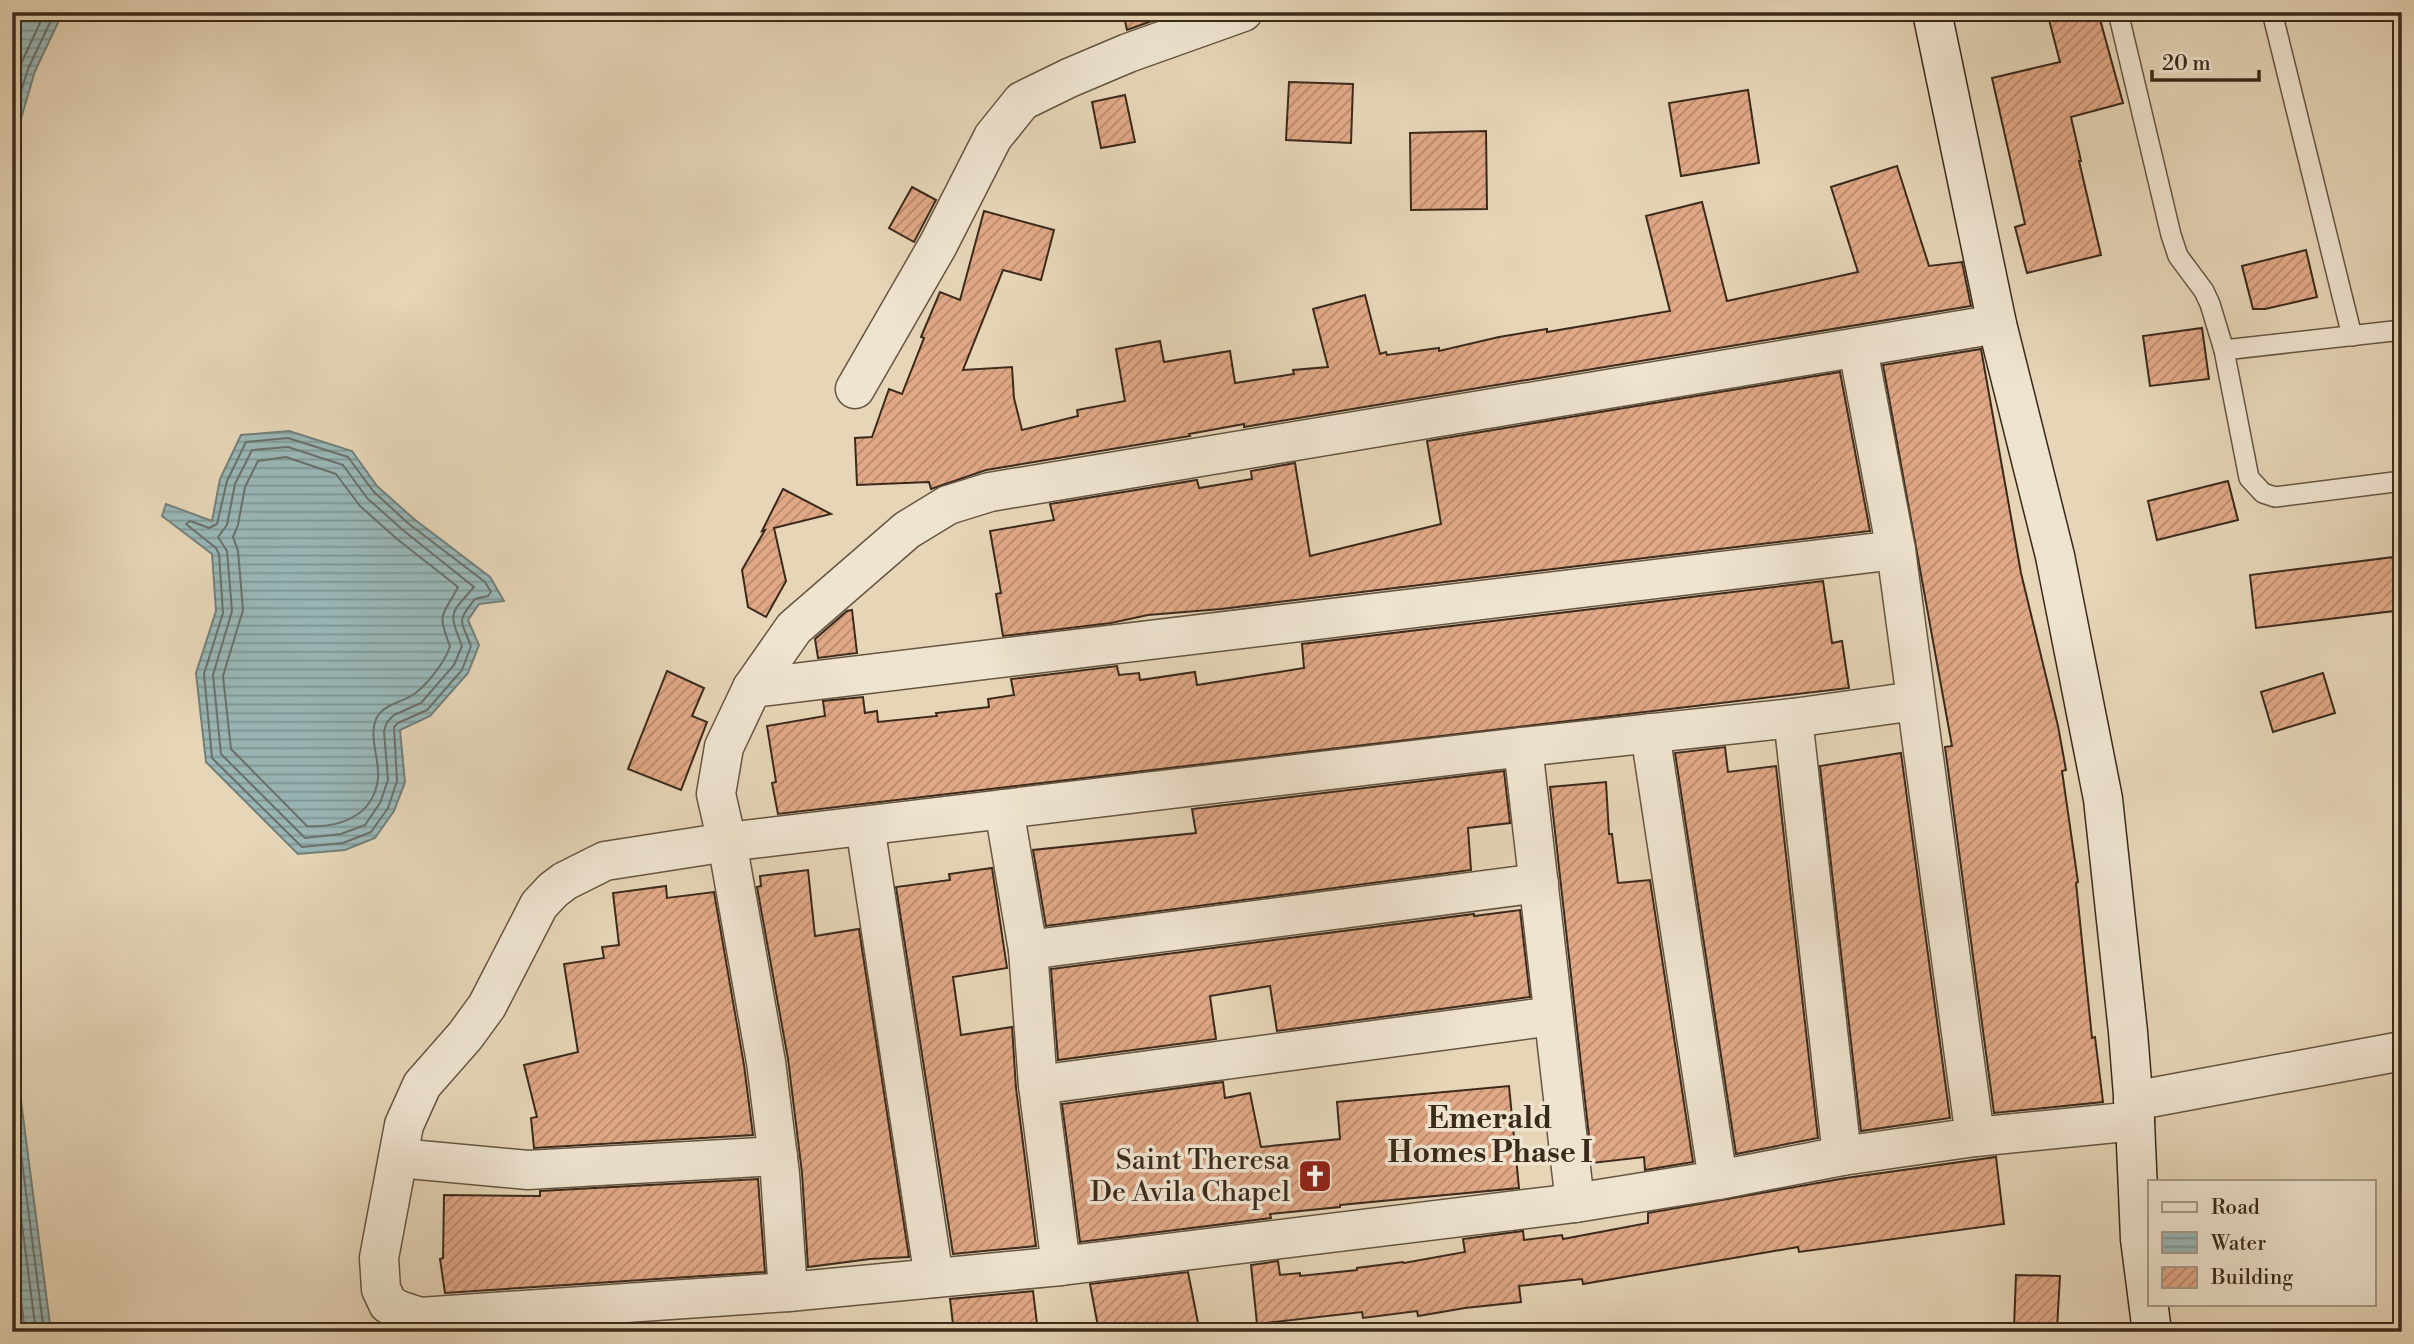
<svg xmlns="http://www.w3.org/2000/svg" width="2414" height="1344" font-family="'Libre Bodoni',serif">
<defs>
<pattern id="water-rules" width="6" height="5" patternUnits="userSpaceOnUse" patternTransform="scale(1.75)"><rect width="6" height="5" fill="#99b7b7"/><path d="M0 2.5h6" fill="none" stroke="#7e9594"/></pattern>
<pattern id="building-hatch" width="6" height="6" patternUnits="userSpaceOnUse" patternTransform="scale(1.75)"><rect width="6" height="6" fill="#e1a886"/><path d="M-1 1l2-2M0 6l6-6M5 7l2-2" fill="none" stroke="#b8896d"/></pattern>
</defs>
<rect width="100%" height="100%" fill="#e6d5b7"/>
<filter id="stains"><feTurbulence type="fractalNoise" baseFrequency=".00286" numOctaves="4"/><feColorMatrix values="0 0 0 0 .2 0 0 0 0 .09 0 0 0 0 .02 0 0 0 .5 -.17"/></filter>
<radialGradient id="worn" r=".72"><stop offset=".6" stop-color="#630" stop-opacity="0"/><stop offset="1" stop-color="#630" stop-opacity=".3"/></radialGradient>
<g fill="url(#water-rules)" stroke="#737f79" stroke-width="2">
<polygon points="12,12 63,12 35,71 12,149"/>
<polygon points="289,431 352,451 377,486 414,519 490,577 504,601 479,604 468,620 479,645 468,673 430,716 400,730 405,782 394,811 375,838 345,850 298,854 206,762 196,673 216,611 212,554 162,516 166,504 212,521 220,479 241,435"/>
<polygon points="12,1032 51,1332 12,1332"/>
</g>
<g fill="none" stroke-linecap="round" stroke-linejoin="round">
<g stroke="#6a7069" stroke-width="2">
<polyline points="12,90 20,66 45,12"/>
<polyline points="12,120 28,69 55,12"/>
<path d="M 288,438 L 348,457 L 373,491 L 409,524 L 485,582 L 491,592 L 488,596 L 475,599 C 456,622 461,620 471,646 L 462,670 L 427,710 L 398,723 L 394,727 L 397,781 L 388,808 L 371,832 L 343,843 L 302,847 L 212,758 L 204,674 L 223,613 L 219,554 L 216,548 L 186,524 L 190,521 L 209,528 L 217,524 L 227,481 L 246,442 Z"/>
<path d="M 288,447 L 343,465 L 367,498 L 404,531 L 474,587 C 450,615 448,610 462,646 L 454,665 L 421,703 L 394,715 L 387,722 L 384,731 L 388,780 L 380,803 L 365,825 L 341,834 L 305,838 L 221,754 L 213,675 L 232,611 L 227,551 L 218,537 L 227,525 L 235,484 L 252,450 Z"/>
<path d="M 286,457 L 336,474 L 360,506 L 397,539 L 458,587 C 443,617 436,611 450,646 C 446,661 425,688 411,696 C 401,702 387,704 379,714 C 366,732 380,758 378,778 C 374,816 340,828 307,826 L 231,749 L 223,676 L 243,610 L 238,551 L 233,537 L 238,525 L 245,487 L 258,461 Z"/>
<polyline points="12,1084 44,1332"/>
<polyline points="12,1148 36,1332"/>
<polyline points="12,1228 25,1332"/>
</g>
</g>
<g fill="url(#building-hatch)" stroke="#3b2a1b" stroke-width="2">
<polygon points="1123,12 1177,12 1127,30"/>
<polygon points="2047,12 2098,12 2123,103 2071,117 2081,161 2079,161 2101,255 2027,273 2015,227 2025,224 1992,78 2060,62"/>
<polygon points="1289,82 1353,84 1351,143 1286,140"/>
<polygon points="1748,90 1759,163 1681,176 1669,103"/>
<polygon points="1125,95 1135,142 1101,148 1092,102"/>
<polygon points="1486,131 1487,209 1411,210 1410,133"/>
<polygon points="1897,166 1929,266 1962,262 1971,306 1244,427 1244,424 1189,434 1190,436 986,470 931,489 929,482 857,485 855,438 872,437 889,389 902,394 924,338 921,337 940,292 960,300 984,211 1054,230 1041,280 1003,270 963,370 1012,367 1014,398 1022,430 1078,416 1077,410 1125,401 1116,349 1160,341 1164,362 1230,351 1235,383 1294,374 1293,370 1328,367 1313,309 1365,295 1380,354 1386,352 1387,355 1439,348 1439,351 1499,337 1547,329 1547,332 1670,311 1646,216 1702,202 1727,301 1858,272 1831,187"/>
<polygon points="912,187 936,200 914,242 889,228"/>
<polygon points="2306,250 2317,297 2265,309 2253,309 2242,266"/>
<polygon points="2202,328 2209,379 2150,386 2143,336"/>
<polygon points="1981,349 2021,573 2058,726 2066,770 2062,771 2078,882 2076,883 2092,1038 2095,1037 2103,1102 1994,1113 1945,747 1952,746 1883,365"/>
<polygon points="1840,372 1870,531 1221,609 1148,615 1111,623 1003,636 996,594 1001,593 990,531 1054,520 1050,504 1197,480 1199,488 1252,479 1251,471 1295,463 1310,556 1441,524 1427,441"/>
<polygon points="2228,481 2238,520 2157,540 2148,501"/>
<polygon points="783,489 831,514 774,528 786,581 766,617 748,607 742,570 765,530 762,531"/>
<polygon points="2402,556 2402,610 2256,628 2250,575"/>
<polygon points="1823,581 1832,643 1842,641 1849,688 778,814 772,783 776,782 767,726 825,716 823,701 863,697 865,713 877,711 878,722 937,716 936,713 989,707 988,699 1014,695 1011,679 1117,666 1119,675 1139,673 1140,680 1195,672 1197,685 1304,668 1302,644"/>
<polygon points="852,610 857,653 818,658 815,639 847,611"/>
<polygon points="667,671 704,688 692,716 707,722 681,790 628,769"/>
<polygon points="2323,673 2335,713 2273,732 2261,692"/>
<polygon points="1725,747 1728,772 1776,766 1818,1138 1736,1154 1675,753"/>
<polygon points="1901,753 1950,1118 1861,1131 1820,766"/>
<polygon points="1504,771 1510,823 1468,828 1471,870 1046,926 1033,850 1196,833 1192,809"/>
<polygon points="1606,782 1609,834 1612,834 1618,883 1650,880 1693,1162 1645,1170 1644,1157 1592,1163 1550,787"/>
<polygon points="992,868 1007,968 953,977 961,1035 1012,1027 1016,1088 1036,1246 953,1254 896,887 950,880 949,874"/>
<polygon points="808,870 815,936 859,929 909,1257 870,1259 808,1267 802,1173 788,1059 757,887 761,886 760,876"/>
<polygon points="666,886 667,898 714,892 744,1065 753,1135 534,1148 531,1118 537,1117 524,1065 578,1052 564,964 604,958 602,947 619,945 613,893"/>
<polygon points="1520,910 1530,997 1277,1031 1270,986 1210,996 1216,1039 1058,1060 1051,969 1474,914 1474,916"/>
<polygon points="1223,1082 1225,1098 1250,1093 1261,1147 1340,1139 1337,1102 1509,1086 1519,1188 1340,1205 1340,1207 1270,1214 1271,1218 1080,1242 1062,1104"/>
<polygon points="1996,1157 2004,1224 1799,1252 1798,1247 1583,1284 1582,1279 1519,1286 1521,1302 1465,1308 1418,1316 1417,1311 1363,1318 1362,1312 1257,1324 1251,1265 1278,1261 1280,1275 1300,1273 1300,1276 1357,1270 1357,1268 1403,1262 1404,1263 1465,1252 1463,1239 1523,1231 1524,1240 1562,1235 1563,1239 1648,1223 1648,1213 1846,1178"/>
<polygon points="758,1179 765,1272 445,1293 440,1259 443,1258 444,1195 540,1196 540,1191"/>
<polygon points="1188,1272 1199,1328 1180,1332 1099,1332 1090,1284"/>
<polygon points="2016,1275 2060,1276 2057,1329 2014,1328"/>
<polygon points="1033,1291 1038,1332 954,1332 950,1299"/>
</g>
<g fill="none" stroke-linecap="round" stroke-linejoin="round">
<g stroke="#665542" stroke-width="22">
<g id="lane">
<polyline points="2118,12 2171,235 2178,256 2204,291 2210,304 2224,350 2249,478 2263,493 2275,497 2402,481"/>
<polyline points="2272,12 2352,336"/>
<polyline points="2224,350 2402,330"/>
</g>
</g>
<g stroke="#665542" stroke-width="41">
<g id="street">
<polyline points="1858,349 1896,550 1975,1137"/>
<polyline points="855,389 938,245 993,137 1022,101 1069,78 1128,53 1243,12"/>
<polyline points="752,688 1896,550"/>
<polyline points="1915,701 1793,718 1523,747 727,842 605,861 565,881 553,890 539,905 487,1006 465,1036 422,1085 404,1125 379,1258 381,1289 388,1304 399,1310 420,1317 788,1292 1061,1266 1575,1203 1718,1180 1842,1156 1975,1137 2135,1121"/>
<polyline points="1793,718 1842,1156"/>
<polyline points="1650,733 1718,1180"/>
<polyline points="1523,747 1575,1203"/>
<polyline points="1004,809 1028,950 1038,1085 1061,1266"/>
<polyline points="865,826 934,1278"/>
<polyline points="1028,950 1539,883"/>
<polyline points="1038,1085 1553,1016"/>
<polyline points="2133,1101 2402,1051"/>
<polyline points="398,1158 528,1170 778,1156"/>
<polyline points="788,1292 780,1174 766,1062 727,842 716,794 724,747 752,688 794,628 907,530 948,505 990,492 1997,324"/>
</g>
</g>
<g stroke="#3b2a1b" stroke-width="41">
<polyline id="secondary" points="1932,12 1997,324 2055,556 2103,799 2128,1032 2135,1121 2140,1239 2152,1332"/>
</g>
<use href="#lane" stroke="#efe4d0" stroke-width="19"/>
<use href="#street" stroke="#efe4d0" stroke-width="38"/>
<use href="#secondary" stroke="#efe4d0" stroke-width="38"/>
</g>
<defs>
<g id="church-square" transform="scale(1.75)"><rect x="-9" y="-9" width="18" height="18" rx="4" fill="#8f2418" stroke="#efe4d0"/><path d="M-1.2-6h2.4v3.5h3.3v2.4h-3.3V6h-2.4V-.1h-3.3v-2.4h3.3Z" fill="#fff"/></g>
</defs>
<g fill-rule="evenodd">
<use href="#church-square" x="1315" y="1176"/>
</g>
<g text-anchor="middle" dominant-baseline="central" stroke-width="7" stroke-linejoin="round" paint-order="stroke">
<g font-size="28" fill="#3b2a1b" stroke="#efe4d0" text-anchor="end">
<text x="1290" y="1160">Saint Theresa<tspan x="1290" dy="32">De Avila Chapel</tspan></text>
</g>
<g font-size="30" font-weight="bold" fill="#3b2a1b" stroke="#efe4d0">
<text x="1490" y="1119">Emerald<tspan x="1490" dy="34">Homes Phase I</tspan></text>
</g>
</g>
<rect width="2414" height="1344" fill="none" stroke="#e6d5b7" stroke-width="42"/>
<rect x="14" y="14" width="2386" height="1316" fill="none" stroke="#3b2a1b" stroke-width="3.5"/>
<rect x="21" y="21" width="2372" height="1302" fill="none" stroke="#3b2a1b" stroke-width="2"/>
<rect x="2148" y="1180" width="228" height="126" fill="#efe4d0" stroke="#a79a88" stroke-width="2"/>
<rect x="2162" y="1202" width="35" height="10" fill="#efe4d0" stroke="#a79a88" stroke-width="2"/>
<text x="2211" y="1214" font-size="21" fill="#3b2a1b">Road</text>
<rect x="2162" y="1232" width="35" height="21" fill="url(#water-rules)" stroke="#a79a88" stroke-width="2"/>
<text x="2211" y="1250" font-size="21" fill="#3b2a1b">Water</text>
<rect x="2162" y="1267" width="35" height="21" fill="url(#building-hatch)" stroke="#a79a88" stroke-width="2"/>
<text x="2211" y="1284" font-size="21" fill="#3b2a1b">Building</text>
<path d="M2152 70v10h107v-10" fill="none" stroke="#3b2a1b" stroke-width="3.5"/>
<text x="2162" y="70" font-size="21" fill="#3b2a1b" stroke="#efe4d0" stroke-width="5" paint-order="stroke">20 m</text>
<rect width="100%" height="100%" filter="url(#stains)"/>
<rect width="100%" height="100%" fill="url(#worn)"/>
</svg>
